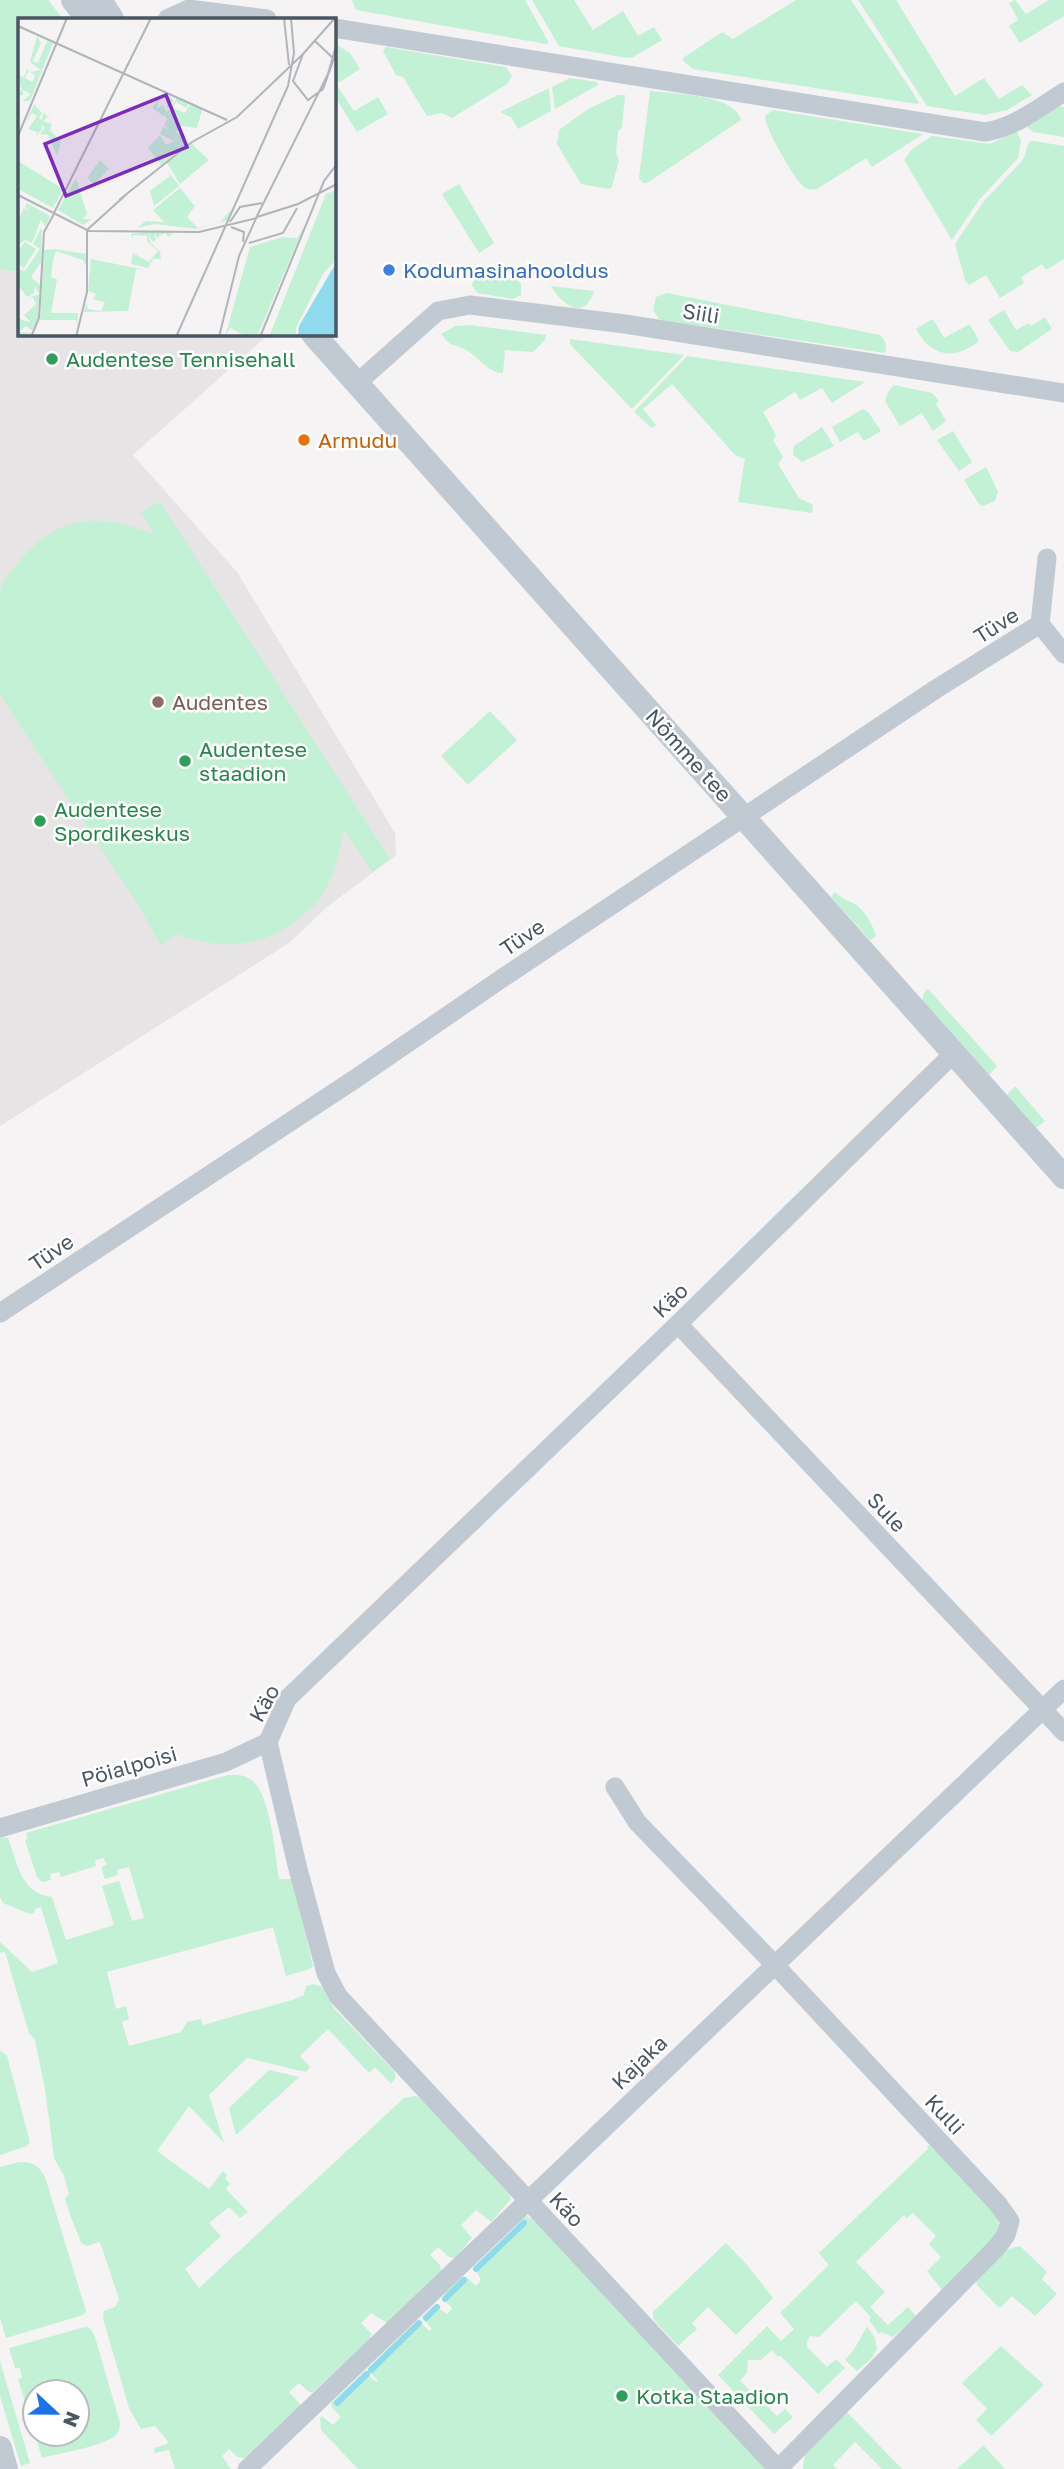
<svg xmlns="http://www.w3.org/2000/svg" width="1064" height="2469" font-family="'Golos Text',sans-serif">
<rect width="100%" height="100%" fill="#f5f3f3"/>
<polygon fill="#e6e4e5" points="0,269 19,272 19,334 269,334 133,455 237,572 395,833 396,855 327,907 289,943 0,1126"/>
<g fill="#c3f1d5" fill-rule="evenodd">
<polygon points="0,0 48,0 63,19 19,19 19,272 0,269"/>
<polygon points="352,0 525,0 549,43 546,44 356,10"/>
<polygon points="532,0 574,0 593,30 623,11 638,36 654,27 662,40 633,57 627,58 559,46"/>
<polygon points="796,0 851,0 913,93 919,103 917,104 693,69 683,61 683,58 722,32 733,39"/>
<polygon points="858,0 896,0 955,96 984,78 999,99 1022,85 1032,95 1007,110 985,115 927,106"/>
<polygon points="1015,0 1026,14 1049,0 1064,0 1064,16 1020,43 1009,26 1018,20 1009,3"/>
<polygon points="334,43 350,53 360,69 336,84 354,111 378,97 388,114 357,132 334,95"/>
<polygon points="386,47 506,67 512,76 507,84 452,118 442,113 427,116 403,77 396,75 383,51"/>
<polygon points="570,78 597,82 598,85 555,109 552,87"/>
<polygon points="549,88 551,111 518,129 512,118 500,112"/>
<path d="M 650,91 C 673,94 735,94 741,120 L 647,183 L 643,183 L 639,178 Z"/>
<polygon points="618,95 625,95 622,128 618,131 616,153 619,160 612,187 609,189 581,184 557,144 559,130 588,109"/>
<polygon points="1059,106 1064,107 1064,137 1033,132 1025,125"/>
<path d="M 773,110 L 923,134 L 872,167 L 866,158 L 817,189 C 811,190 806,190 802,185 C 793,176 764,127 765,116 Z"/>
<polygon points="1017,131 1021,141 1018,158 979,200 952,240 904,160 912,149 932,136 990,144"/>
<polygon points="1034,141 1064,146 1064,259 1046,270 1042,264 1021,277 1024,283 1000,298 986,275 969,285 965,280 955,244 984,201 1023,160 1029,142"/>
<polygon points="459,184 494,243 479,253 442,194"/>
<path d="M 486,273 L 517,280 L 521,284 L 521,295 L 513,299 L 477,293 L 472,285 C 474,277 478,274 486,273 Z"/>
<path d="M 551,286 L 594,291 C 584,322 562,305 551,286 Z"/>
<path d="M 667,293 L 880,335 C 886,341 887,345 885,353 L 666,321 L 659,319 L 653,310 L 656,297 Z"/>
<polygon points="1004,310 1016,330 1029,323 1031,326 1045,317 1052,329 1018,352 1010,351 988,320"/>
<path d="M 933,319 L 944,338 L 970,324 L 979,341 C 955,361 931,357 916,329 Z"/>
<path d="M 470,325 L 546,335 L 544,341 L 533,352 L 505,350 L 503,373 C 487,373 478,355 464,349 C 450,342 453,349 441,334 L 455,326 Z"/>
<polygon points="570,339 684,355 632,409 570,344"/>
<polygon points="687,356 865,382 832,403 822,388 800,400 795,392 763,412 776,435 773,440 783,457 778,464 799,498 813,505 812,513 738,502 745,459 735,455 672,384 643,409 656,425 652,428 634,412"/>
<polygon points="894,385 932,393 939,401 936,404 946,421 933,431 922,413 900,426 885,401 888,392"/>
<polygon points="863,409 868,412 881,431 864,441 858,432 840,442 832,427"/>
<polygon points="822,427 834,446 802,462 793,455 794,446"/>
<polygon points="953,431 972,462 959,471 937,440"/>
<polygon points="986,467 998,492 995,501 983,506 979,504 964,480"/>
<path d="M 160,502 L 390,859 L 373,872 L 343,829 C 340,854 333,879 319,900 C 314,907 305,913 299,918 C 263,949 218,950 176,934 L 161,946 L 139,906 L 0,695 L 0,592 C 3,579 11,571 20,561 C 59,513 101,513 155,535 L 141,512 Z"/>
<polygon points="490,711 517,740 468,785 441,756"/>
<path d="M 835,892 C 843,900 848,900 856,905 C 866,912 872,924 876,936 L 870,940 L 831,897 Z"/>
<polygon points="928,989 997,1066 989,1075 922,1000 924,993"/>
<polygon points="1015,1086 1045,1121 1036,1128 1007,1095"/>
<path d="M 228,1775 C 236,1775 243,1774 250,1779 C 271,1792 275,1856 279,1879 L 292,1879 L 313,1966 L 310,1969 L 286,1976 L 273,1927 L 107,1972 L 116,2009 L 126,2006 L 129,2019 L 122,2022 L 129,2046 L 181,2032 L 187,2022 L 201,2019 L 203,2025 L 292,2000 L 304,1995 L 306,1986 L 314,1984 L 322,1987 L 334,2008 L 394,2071 L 396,2077 L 391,2084 L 375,2067 L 369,2073 L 328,2029 L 300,2056 L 310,2067 L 306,2072 L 247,2058 L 209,2095 L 224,2143 L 189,2106 L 157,2151 L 209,2189 L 223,2171 L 227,2175 L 225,2178 L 230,2184 L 226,2189 L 248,2212 L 240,2218 L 229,2207 L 209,2223 L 221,2236 L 185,2269 L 199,2288 L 404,2098 L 415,2096 L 421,2098 L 509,2194 L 511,2199 L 491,2222 L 476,2210 L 461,2225 L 472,2238 L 455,2258 L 449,2257 L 438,2247 L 430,2255 L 440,2265 L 441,2271 L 387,2323 L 371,2313 L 361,2323 L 371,2333 L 370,2340 L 313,2392 L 309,2392 L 299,2383 L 289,2392 L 301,2405 L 244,2458 L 237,2457 L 229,2449 L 222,2456 L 231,2469 L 175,2469 L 169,2450 L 155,2453 L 154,2448 L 167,2444 L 168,2441 L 155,2426 L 141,2429 L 129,2408 L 103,2318 L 104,2311 L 115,2307 L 119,2299 L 100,2242 L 87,2246 L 81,2243 C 76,2228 69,2214 65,2199 L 69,2194 L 64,2176 L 54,2158 L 45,2089 L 35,2040 L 29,2033 L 5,1952 L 0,1953 L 0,1942 L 32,1972 L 58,1963 L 41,1907 L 35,1909 L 35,1912 L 30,1914 L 3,1903 L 0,1897 L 0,1837 L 8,1838 C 18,1864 20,1893 52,1897 L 66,1940 L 114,1925 L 102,1886 L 119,1881 L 132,1921 L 144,1918 L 129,1867 L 117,1870 L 118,1875 L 105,1879 L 101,1867 L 107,1864 L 103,1858 L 95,1860 L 96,1866 L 61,1877 L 59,1872 L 50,1874 L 51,1880 L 42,1882 L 37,1877 L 25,1840 L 28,1839 L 26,1833 Z"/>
<polygon points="0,2050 7,2056 30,2142 27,2146 0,2155"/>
<polygon points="269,2070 299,2077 236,2135 229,2108"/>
<polygon points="931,2143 996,2215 999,2225 997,2236 942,2290 927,2271 941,2257 929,2244 936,2236 913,2213 907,2218 904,2215 856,2262 885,2292 870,2307 888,2325 908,2307 916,2316 893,2337 881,2332 879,2334 869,2320 871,2317 856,2301 819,2337 810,2336 807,2342 807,2347 827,2367 836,2359 845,2368 818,2394 781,2356 778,2357 772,2350 761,2360 748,2360 747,2373 740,2381 777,2416 785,2409 793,2417 774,2434 718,2375 767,2326 781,2341 794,2329 780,2313 829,2265 819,2253 928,2149 927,2147"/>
<path d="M 19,2162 C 33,2162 38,2165 45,2177 L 86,2311 L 83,2315 L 6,2338 L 0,2318 L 0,2167 Z"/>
<polygon points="526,2216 536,2221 773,2469 358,2469 321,2430 320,2418 322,2416 333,2425 341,2417 332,2407 331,2403 365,2371 376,2382 378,2381 367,2369 418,2320 429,2331 432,2329 422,2317 434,2305 447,2314 452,2309 444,2299 444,2294 462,2277 466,2277 476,2286 481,2280 474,2267"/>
<polygon points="726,2243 747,2265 773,2298 736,2335 708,2307 692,2323 697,2329 678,2346 653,2319 653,2312"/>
<polygon points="1020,2246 1047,2272 1042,2279 1057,2294 1035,2316 1012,2296 1001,2307 998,2307 977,2285 976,2280 1004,2250"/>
<path d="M 867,2326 L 875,2338 L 877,2349 L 871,2359 L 857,2371 L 845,2360 C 854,2352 861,2337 867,2326 Z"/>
<path d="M 85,2327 L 90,2328 L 95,2337 L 120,2423 C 119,2428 120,2430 117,2434 C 107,2446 59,2453 42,2458 L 18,2379 L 22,2378 L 20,2368 L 15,2368 L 9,2348 ZM 35,2392 L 77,2392 L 77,2434 L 35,2434 Z"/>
<polygon points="1001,2346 1044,2385 991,2436 976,2420 987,2409 962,2383"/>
<polygon points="0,2361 30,2463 21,2466 0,2396"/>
<polygon points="842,2407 902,2469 882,2469 855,2442 833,2465 837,2469 803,2469 805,2452"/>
<polygon points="983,2445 1005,2469 957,2469 983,2446"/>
</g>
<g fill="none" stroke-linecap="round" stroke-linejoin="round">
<g stroke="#90daee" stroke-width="6">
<polyline points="476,2269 524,2223"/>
<polyline points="445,2299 464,2280"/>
<polyline points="426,2318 437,2307"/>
<polyline points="371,2370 419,2323"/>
<polyline points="337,2403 367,2374"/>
</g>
<g stroke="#c1cad2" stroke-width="19">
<polyline points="167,19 189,9 267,19"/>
<path d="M 334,28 L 985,132 C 1014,128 1040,107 1064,92"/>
<polyline points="356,384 438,311 470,305 625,324 1064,393"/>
<polyline points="1040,624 1047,558"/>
<polyline points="0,1313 355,1079 501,979 936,689 1040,624 1064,654"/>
<polyline points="678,1324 1064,1732"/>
<polyline points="615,1787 637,1822 774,1964 998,2204 1010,2221 1006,2235 997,2247 778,2469"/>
<polyline points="0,1828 226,1762 268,1742"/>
<polyline points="247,2469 1064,1689"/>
<polyline points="778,2469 338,1996 326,1973 298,1869 268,1742 287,1699 678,1324 954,1053"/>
</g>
<g stroke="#c1cad2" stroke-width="24">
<polyline points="73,0 88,19"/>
<polyline points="100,0 112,19"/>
<polyline points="313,334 1064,1177"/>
<polyline points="0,2448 6,2469"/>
</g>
</g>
<circle fill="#3f7fe0" stroke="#fff" stroke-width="2.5" cx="389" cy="270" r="7"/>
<g fill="#2e9e5b" stroke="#fff" stroke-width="2.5">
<circle cx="52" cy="359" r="7"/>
<circle cx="185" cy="761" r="7"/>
<circle cx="40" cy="821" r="7"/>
<circle cx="622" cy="2396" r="7"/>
</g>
<circle fill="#e8710a" stroke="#fff" stroke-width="2.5" cx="304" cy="440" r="7"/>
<circle fill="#8d6e63" stroke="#fff" stroke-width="2.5" cx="158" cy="702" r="7"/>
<g text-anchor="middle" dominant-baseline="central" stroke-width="5" stroke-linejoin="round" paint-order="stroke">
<g font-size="21" fill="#366cbe" stroke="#fff" text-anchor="start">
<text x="403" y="270">Kodumasinahooldus</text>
</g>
<g font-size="21" fill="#4a5661" stroke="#fff">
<text transform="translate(701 313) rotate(9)">Siili</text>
<text transform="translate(996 625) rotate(-32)">Tüve</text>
<text transform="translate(689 755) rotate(48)">Nõmme tee</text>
<text transform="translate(522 937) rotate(-34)">Tüve</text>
<text transform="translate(51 1252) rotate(-34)">Tüve</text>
<text transform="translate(670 1300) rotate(-44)">Käo</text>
<text transform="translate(887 1512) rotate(47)">Sule</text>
<text transform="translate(264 1703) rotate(-61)">Käo</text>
<text transform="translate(129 1766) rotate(-16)">Pöialpoisi</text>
<text transform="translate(639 2062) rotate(-44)">Kajaka</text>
<text transform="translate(945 2114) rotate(47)">Kulli</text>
<text transform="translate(567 2209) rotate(47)">Käo</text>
</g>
<g font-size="21" fill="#27864d" stroke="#fff" text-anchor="start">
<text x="66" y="359">Audentese Tennisehall</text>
<text x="199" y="749">Audentese<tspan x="199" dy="24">staadion</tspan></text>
<text x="54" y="809">Audentese<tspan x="54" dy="24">Spordikeskus</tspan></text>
<text x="636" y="2396">Kotka Staadion</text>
</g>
<g font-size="21" fill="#c56008" stroke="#fff" text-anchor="start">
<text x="318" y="440">Armudu</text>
</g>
<g font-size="21" fill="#785e54" stroke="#fff" text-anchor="start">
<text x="172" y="702">Audentes</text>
</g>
</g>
<g transform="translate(18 18)">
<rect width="318" height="318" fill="#f5f3f3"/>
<path d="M 19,18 L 23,25 L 15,43 L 20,45 L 29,23 L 35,25 L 12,83 L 4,83 L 13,76 L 5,72 L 5,77 L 0,77 L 4,71 L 0,58 L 6,60 L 0,57 L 0,48 L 1,57 L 6,59 L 9,51 L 11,52 L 7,60 L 15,64 L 17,57 L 12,54 L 23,52 L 12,44 ZM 150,76 L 156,83 L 151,88 L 154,89 L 159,79 L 171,85 L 168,90 L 158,84 L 155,90 L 167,95 L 172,86 L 184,92 L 179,110 L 164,108 L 158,114 L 170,125 L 143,147 L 130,130 L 142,117 L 148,127 L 156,123 L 142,116 L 145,109 L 151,111 L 146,108 L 149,100 L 134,90 L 141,81 L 139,90 L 145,87 L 148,94 L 152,92 L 150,98 L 154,90 L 149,89 ZM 16,86 L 24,95 L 21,100 L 24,102 L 26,93 L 28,98 L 33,95 L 25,103 L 34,106 L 32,112 L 43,123 L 39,138 L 30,117 L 22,116 L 27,109 L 23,107 L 24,111 L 18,118 L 19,114 L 10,111 L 19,98 L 14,95 L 7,107 ZM 174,126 L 191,142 L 162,166 L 149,145 ZM 82,142 L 91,151 L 76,166 L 69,160 ZM 0,143 L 45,171 L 35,190 L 0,171 ZM 150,155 L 151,155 L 161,167 L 161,168 L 136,188 L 132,173 L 152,158 ZM 58,160 L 69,196 L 65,201 L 74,201 L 65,207 L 40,192 ZM 162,170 L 177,188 L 169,199 L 180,210 L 202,204 L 215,190 L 210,202 L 178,211 L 137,206 L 119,210 L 128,203 L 146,204 L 135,192 ZM 318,172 L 318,242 L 305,256 L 278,310 L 278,318 L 251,319 L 308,176 ZM 9,185 L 32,198 L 27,209 L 23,201 L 14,225 L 7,222 L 0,227 L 0,204 L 6,190 L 12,193 L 7,189 ZM 24,209 L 23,244 L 13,259 L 22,267 L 21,276 L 17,268 L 16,275 L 9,279 L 0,267 L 0,251 L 7,254 L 0,248 L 7,253 L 22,231 L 15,226 ZM 286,209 L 240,316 L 228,318 L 212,310 L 207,319 L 232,229 L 264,219 L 279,220 ZM 140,212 L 155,215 L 151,219 L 147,215 L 142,218 L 143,214 L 140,220 L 136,216 L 138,222 L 135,224 L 130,217 L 132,224 L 142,234 L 143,241 L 135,241 L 130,250 L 113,246 L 115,235 L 131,244 L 140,233 L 129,223 L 129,218 L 115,217 L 115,221 L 113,216 ZM 7,224 L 18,231 L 6,250 L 0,246 L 0,233 ZM 37,231 L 68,236 L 68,248 L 65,242 L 38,233 L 35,243 L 33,259 L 39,261 L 33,295 L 60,295 L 59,308 L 58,302 L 22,302 L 26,232 ZM 73,241 L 128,252 L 118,251 L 110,293 L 66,294 L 68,285 L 70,291 L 83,293 L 87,284 L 75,281 L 78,276 L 70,273 ZM 21,277 L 20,300 L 14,313 L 8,308 L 1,314 L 14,315 L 0,318 L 0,300 L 13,305 L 6,297 L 18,286 L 14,278 L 6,284 L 15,278 Z" fill="#c3f1d5"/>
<path d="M 318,245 L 318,318 L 280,318 L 281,308 Z" fill="#90daee"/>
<path fill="none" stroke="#b1b4b9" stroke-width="2" d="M 266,0 L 271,47M 317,0 L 285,36 L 275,63 L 290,82 L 305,71 L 319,32M 0,8 L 209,102M 297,23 L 317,42M 285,36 L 317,0M 0,118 L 49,0M 174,124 L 219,99 L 285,36M 0,177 L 71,213 L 181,214 L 239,200M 101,182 L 174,124M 36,195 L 133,0M 240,196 L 310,56 L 319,24M 239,199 L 280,186 L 319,166M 212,204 L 222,189 L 244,185M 213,209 L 226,214 L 225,224M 231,225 L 265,215 L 279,190M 13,319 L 21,300 L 26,214 L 37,194M 58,319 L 69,274 L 69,212 L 111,174M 158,319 L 270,68 L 276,35 L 273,0M 201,319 L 221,238 L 240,196M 242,319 L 306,163 L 319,146"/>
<path fill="#7b2cbf" fill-opacity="0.15" stroke="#7b2cbf" stroke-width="3.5" d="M 148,77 L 169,129 L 48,178 L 27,126 Z"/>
<rect width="318" height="318" fill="none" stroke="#4a5661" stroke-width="3.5"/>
</g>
<g transform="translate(56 2413) rotate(112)"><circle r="33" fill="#ffffff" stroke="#b7bbc0" stroke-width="2"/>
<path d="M0-5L12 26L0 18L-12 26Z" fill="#1a73e8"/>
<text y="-10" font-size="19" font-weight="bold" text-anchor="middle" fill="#4a5661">N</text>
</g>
</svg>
